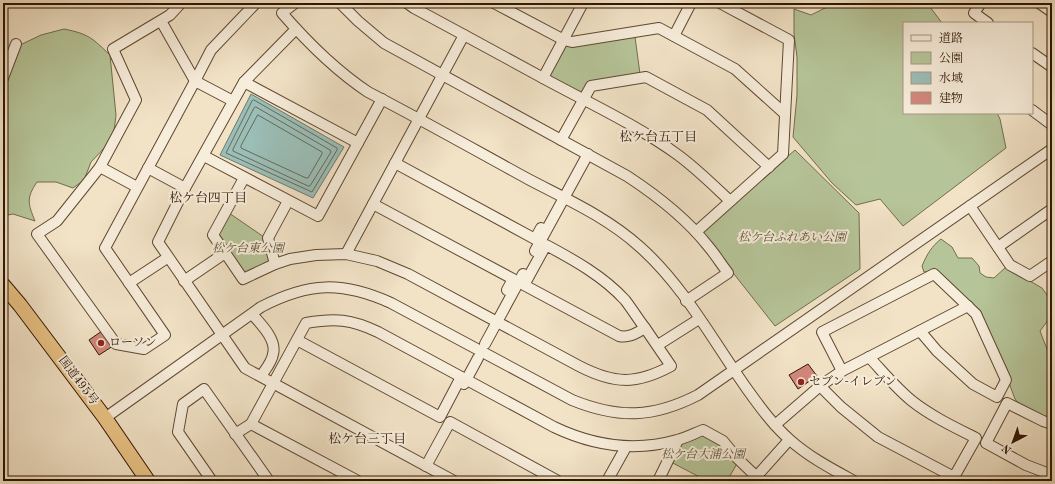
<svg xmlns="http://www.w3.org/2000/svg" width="1055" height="484" font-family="'Old Standard TT','Noto Serif JP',serif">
<rect width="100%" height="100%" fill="#f2e3c7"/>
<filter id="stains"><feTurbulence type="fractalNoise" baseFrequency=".005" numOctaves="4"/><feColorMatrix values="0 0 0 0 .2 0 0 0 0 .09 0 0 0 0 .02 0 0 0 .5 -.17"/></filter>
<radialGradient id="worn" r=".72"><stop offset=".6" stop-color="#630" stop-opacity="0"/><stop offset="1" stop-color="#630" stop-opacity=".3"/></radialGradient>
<g fill="#b6c599" stroke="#726d4c">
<polygon points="835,3 927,3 942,23 904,23 904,113 997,113 1000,119 1006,148 903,226 880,199 856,205 832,183 793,137 797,95 797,57 794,34 794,9 811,15"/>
<path d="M 64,29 C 89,34 92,38 110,55 L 116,115 L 114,131 L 108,144 L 91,162 L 84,180 L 73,188 L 56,182 L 37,182 C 26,198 28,204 35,221 L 13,214 L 3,216 L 3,84 L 18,46 L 41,35 Z"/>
<polygon points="635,37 640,74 589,83 581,95 546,77 563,47"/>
<polygon points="795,150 859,213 860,269 775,326 700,231"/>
<polygon points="229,213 264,237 270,259 267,263 247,274 243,272 219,238 219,233"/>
<path d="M 941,239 L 952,247 L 958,258 L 972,258 L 979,266 L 980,273 L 986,277 L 994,278 L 1006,267 L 1042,288 L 1052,302 L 1052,315 L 1040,331 L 1052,362 L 1052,421 L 1022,408 L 1015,399 L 996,348 L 980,310 L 932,271 L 924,272 L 922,266 C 927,254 932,246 941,239 Z"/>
<polygon points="703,431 722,442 738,462 727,481 707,481 669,461 679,441"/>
</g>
<polygon fill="#9bbeb7" stroke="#6f7a6e" points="251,94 344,147 313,198 220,155"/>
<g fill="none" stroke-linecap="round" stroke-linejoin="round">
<g stroke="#646a5c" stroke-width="1">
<polygon points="254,100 337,148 337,150 312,192 226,153 252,101"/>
<polygon points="256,107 330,150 331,152 310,186 308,186 233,151 233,149 254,108"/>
<polygon points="258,115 322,152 322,154 308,178 306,178 241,148 241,146"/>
</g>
</g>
<g fill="#d3877d" stroke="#2e1500">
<polygon points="102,331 113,346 99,355 89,340"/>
<polygon points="808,364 817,376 798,389 789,375"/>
</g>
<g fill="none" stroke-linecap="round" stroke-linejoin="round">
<g stroke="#5f4832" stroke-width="12">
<g id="minor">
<polyline points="181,3 170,15 113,49 136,100 100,167 57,221 37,234 116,344 144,349 165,335 105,248 195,81 233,101"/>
<path d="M 295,3 L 282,13 C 308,43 335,70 368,92 C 422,120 475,150 528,179 C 566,199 607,217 640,247 C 684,286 713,341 747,389 C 760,407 773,425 790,440 C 809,457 832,469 854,481"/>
<path d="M 340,3 L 358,21 L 384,43 L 627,176 C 656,195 686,218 708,246 C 715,254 721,264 728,273 L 686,301"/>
<polyline points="407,3 414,8 464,35"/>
<polyline points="494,3 564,40 572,42 659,28 735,69 785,114"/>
<path d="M 583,3 L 543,78 C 587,102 637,125 678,155 C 697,169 713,185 730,201"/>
<polyline points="981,3 974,13 988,23"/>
<polyline points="1039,3 1052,12"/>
<polyline points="161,21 195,81"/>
<polyline points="296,29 244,82 185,188 158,242 245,368 454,481"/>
<polyline points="674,36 691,3"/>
<polyline points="1032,53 1052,67"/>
<polyline points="3,78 16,44"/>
<polyline points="195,81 211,50 254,5 249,3"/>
<polyline points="244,82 358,143"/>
<polyline points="1032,110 1052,125"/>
<polyline points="561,140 591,86 646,77 707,110 769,167"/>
<polyline points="204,156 318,216 382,99"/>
<polyline points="395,163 535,239 541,228"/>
<polyline points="100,167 137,187"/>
<polyline points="148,168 185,188"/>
<path d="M 244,178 L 213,235 L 243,279 L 275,264 L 290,259 L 316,255 L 346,254 L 377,261 L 408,274 L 579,366 C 614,384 636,385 671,366 L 645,328"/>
<polyline points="373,204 513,279 507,290"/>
<polyline points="970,206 1010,265 1030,276 1052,261"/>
<polyline points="696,232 783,154 789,40 720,3"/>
<path d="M 546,245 C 574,260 603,276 625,300 C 632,309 638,319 645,328 C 636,333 630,338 619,336 L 524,285 Z"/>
<polyline points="998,247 1052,209"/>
<polyline points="535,251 588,154"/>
<polyline points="346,254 464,35 543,78"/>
<polyline points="275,264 268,238 288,201"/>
<polyline points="184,281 225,253"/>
<polyline points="129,283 167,258"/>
<path d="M 252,314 C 261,324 277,340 273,354 C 272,362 265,370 261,376"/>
<polyline points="297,340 440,417 461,377"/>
<polyline points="485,344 523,274"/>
<polyline points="658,345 699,319"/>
<polyline points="842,371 822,332 934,274 976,314 1006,380 997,397 973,384 937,351 920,331"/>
<polyline points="464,384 478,358"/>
<path d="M 820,386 L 841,407 L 878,437 L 954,477 L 976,438 C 954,427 931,416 912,401 C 896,388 883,372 869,357"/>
<path d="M 105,418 L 261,307 C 309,282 342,281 391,303 L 572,400 C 619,419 653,418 698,395 L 1052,149"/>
<polyline points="251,424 358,481"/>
<polyline points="1052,424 1043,421 1007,403 986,443 1026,465 1052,475"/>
<polyline points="775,425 820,386 842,371 968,306"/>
<path d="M 235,434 L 251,424 L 306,323 C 335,318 351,319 378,332 L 554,427 C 594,446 635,452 677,440 C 686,438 695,433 703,430 L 723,441 L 738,459 L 761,481"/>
<polyline points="426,466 450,422 558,481"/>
<polyline points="756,477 789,440"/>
<polyline points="212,481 178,432 183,404 204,389 269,481"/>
<polyline points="607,481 626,447"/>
<polyline points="658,481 678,440"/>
</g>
</g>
<g stroke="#2e1500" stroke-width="16">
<polyline id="highway" points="3,285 20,305 105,418 148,481"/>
</g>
<use href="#minor" stroke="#f7eddb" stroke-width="10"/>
<use href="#highway" stroke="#e9c284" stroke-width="14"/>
</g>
<g fill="#8f2418" stroke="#f7eddb" stroke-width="1.5">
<circle cx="101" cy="343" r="4"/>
<circle cx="801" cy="382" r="4"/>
</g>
<g text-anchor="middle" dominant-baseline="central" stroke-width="4" stroke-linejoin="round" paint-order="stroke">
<g font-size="12" font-style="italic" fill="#5e5336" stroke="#f7eddb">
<text x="792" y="238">松ケ台ふれあい公園</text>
<text x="248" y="249">松ケ台東公園</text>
<text x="703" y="455">松ケ台大浦公園</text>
</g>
<g font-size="12" fill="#2e1500" stroke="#f7eddb" text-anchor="start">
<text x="109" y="343">ローソン</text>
<text x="809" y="382">セブン-イレブン</text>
</g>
<g font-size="12" fill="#2e1500" stroke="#f7eddb">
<text transform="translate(78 381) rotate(53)">国道495号</text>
</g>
<g font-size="13" fill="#2e1500" stroke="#f7eddb">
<text x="658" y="137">松ケ台五丁目</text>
<text x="208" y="198">松ケ台四丁目</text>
<text x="367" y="439">松ケ台三丁目</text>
</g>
</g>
<rect width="1055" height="484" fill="none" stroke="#f2e3c7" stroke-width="16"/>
<rect x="4" y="4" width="1047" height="476" fill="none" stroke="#2e1500" stroke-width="2"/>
<rect x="8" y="8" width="1039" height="468" fill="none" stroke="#2e1500"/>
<rect x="903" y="22" width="130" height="92" fill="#f7eddb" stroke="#a79783"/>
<rect x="911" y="35" width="20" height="6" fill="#f7eddb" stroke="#a79783"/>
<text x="939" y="42" font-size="12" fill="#2e1500">道路</text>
<rect x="911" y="52" width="20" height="12" fill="#b6c599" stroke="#a79783"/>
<text x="939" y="62" font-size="12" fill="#2e1500">公園</text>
<rect x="911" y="72" width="20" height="12" fill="#9bbeb7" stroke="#a79783"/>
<text x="939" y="82" font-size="12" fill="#2e1500">水域</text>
<rect x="911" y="92" width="20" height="12" fill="#d3877d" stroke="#a79783"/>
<text x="939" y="102" font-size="12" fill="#2e1500">建物</text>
<g transform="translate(1013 442) rotate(221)" stroke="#f7eddb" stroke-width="3" paint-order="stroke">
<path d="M0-3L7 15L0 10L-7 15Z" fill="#2e1500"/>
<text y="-6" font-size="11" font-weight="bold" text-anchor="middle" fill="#2e1500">N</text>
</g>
<rect width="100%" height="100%" filter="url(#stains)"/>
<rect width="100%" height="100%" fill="url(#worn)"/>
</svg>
